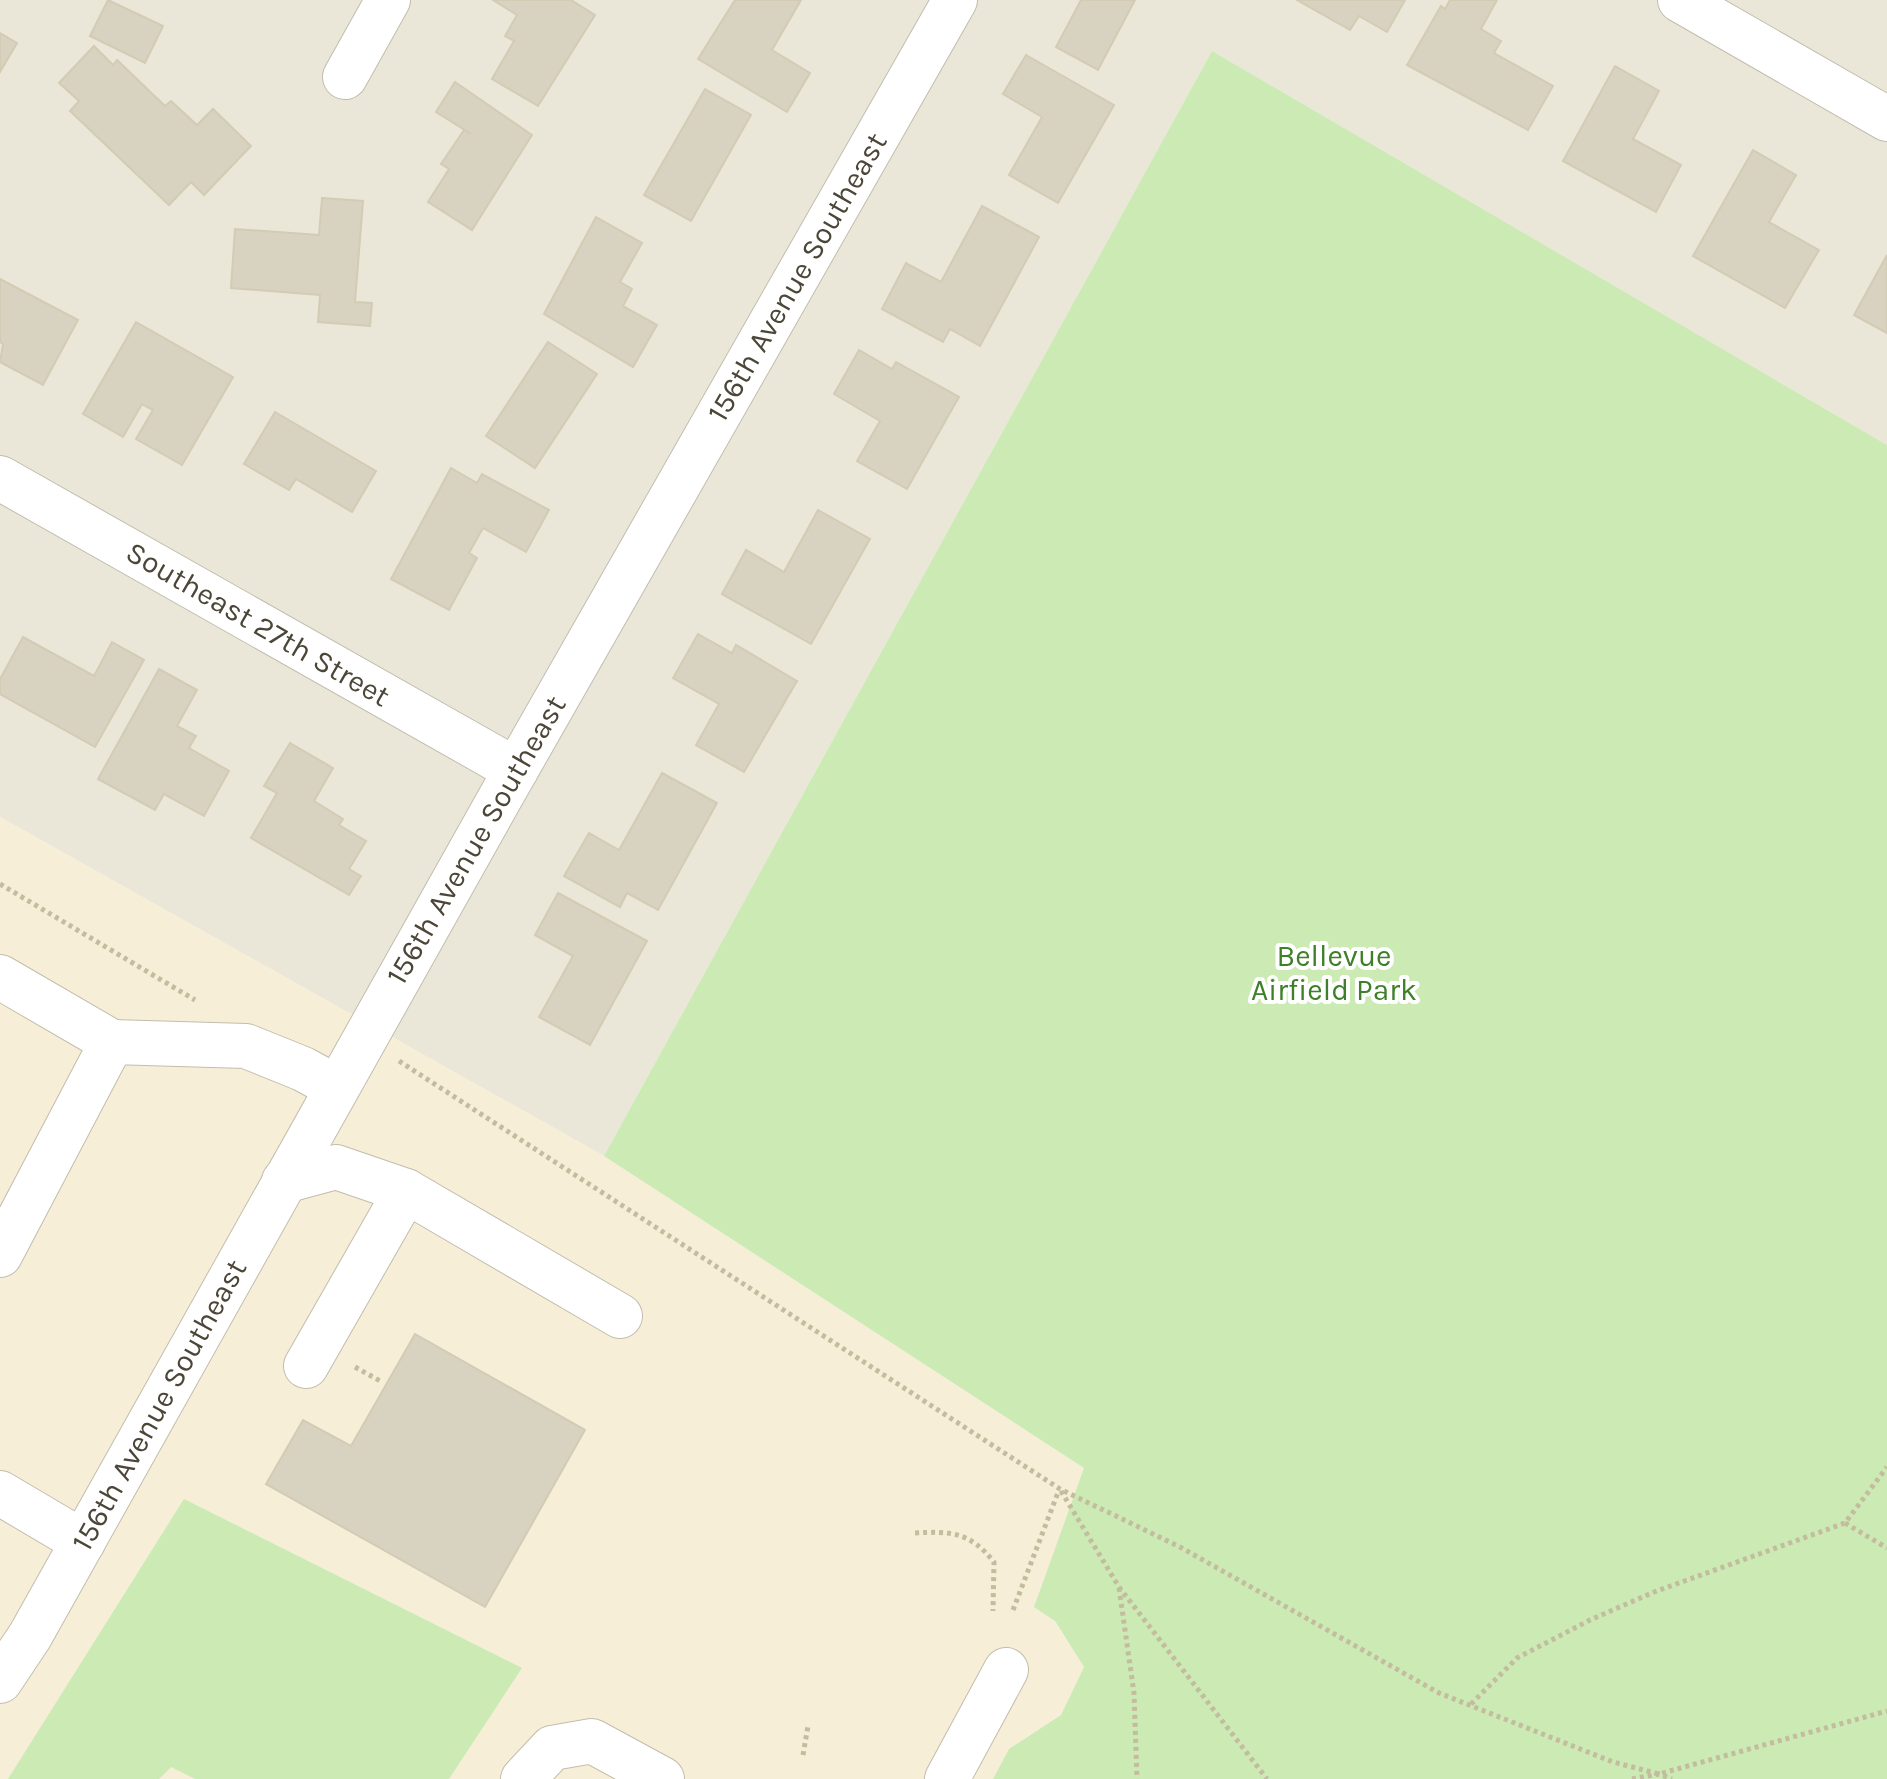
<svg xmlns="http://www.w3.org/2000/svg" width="1887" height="1779" font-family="Karla,sans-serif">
<rect width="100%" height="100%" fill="#f6f4eb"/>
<polygon fill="#eae7d9" points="0,0 1887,0 1887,445 1212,51 604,1156 0,817"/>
<polygon fill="#f7eed7" points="0,817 604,1156 1084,1468 1038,1596 1084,1667 1061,1715 1009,1749 993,1779 0,1779"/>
<g fill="#cbeab4">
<polygon points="1212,51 1887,445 1887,1779 993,1779 1009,1749 1061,1715 1084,1667 1055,1621 1034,1607 1084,1468 604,1156"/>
<polygon points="184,1499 522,1668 449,1779 195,1779 171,1767 159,1779 8,1779"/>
</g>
<g fill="#d8d2c0" stroke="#d3cbb3" stroke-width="2">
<polygon points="108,0 163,26 145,63 90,36"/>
<polygon points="493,0 571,0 595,15 538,106 492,79 514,41 505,36 517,15"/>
<polygon points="735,0 801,0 772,50 810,73 787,112 698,59"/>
<polygon points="1081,0 1135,0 1098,70 1056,47"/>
<polygon points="1297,0 1405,0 1387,32 1359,16 1350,30"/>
<polygon points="1450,0 1497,0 1481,29 1501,41 1494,53 1553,86 1528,130 1407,65 1441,6 1445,9"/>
<polygon points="0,33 17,43 0,72"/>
<polygon points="94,46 113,65 117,60 165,106 171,101 197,125 213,109 251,146 204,195 191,182 169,205 70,111 79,101 59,83"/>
<polygon points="1026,55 1114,105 1058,203 1009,175 1042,117 1003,94"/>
<polygon points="1615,66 1659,91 1633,139 1681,165 1656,212 1563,161"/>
<polygon points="455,82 532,135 472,230 428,202 449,169 441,164 464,130 471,134 436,112"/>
<polygon points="705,89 751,115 691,221 644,195"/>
<polygon points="1753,150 1796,175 1769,222 1819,250 1785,308 1693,256"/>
<polygon points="322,198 363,201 355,302 372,303 370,326 318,322 320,295 231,288 235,229 319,235"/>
<polygon points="982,206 1039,237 980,346 950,329 943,342 882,309 906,263 941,282"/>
<polygon points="596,217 642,243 620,282 632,289 623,306 657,325 633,367 544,314"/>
<polygon points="1887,255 1887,333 1854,315"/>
<polygon points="0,279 78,320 43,385 0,362 3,344 0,342"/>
<polygon points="136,322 233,377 182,465 136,439 153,410 142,404 123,437 83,414"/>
<polygon points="548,342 597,374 535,468 486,436"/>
<polygon points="859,350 892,369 896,362 959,397 907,489 857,461 880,421 834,394"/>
<polygon points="275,412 376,471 352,512 296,479 289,490 244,464"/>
<polygon points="451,468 477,483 482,474 549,510 526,552 483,528 469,553 477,558 449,610 391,579"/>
<polygon points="818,510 870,539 811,644 722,594 746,550 784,572"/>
<polygon points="698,634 732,653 736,645 797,681 744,772 696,745 719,704 673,678"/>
<polygon points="23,637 94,676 112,642 144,660 95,747 0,694 0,679"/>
<polygon points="159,669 197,690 177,726 196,736 189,748 229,771 204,816 164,794 155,810 98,779"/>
<polygon points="290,743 333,768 314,801 343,819 339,825 366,841 349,869 361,876 349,895 251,838 277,793 264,786"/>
<polygon points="662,773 717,803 658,910 627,893 620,907 564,876 589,833 619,850"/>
<polygon points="558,893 647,941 590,1045 539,1017 573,956 535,935"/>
<polygon points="415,1334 585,1430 485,1607 266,1484 303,1420 351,1446"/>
</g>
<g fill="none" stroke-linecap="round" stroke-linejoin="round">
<g stroke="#c2bdad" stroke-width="46">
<g id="minor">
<polyline points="1680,0 1887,119"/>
<polyline points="345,77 388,0"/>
<polyline points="0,478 516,770"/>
<polyline points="0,977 112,1042"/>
<polyline points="284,1181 336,1167 406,1191 620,1316"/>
<polyline points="0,1255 112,1042 246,1046 303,1069 336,1087"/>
<polyline points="306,1366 406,1191"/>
<polyline points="0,1493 83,1542"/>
<polyline points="0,1681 30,1636 500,798 955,0"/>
<polyline points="523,1779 552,1748 592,1741 662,1779"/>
<polyline points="947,1779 1006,1670"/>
</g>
</g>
<g stroke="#c4bc9e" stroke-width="5" stroke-dasharray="4 4" stroke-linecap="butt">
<polyline points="0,884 195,1000"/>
<polyline points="399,1061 1060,1489 1180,1547 1439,1693 1613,1762 1659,1774 1887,1711"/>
<polyline points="355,1367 382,1382"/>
<polyline points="1061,1491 1119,1587 1267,1779"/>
<polyline points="1845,1523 1887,1548"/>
<path d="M 915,1533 C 951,1531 970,1532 994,1562 L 993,1611"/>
<polyline points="1119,1588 1134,1693 1137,1779"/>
<polyline points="1013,1610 1059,1490"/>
<polyline points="1471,1704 1517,1658 1590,1620 1654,1592 1845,1523 1887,1467"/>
<polyline points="803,1755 808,1726"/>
<polyline points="1632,1779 1659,1774 1672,1779"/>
</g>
<use href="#minor" stroke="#fff" stroke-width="44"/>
</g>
<g text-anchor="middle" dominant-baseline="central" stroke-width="8" stroke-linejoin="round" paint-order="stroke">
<g font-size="30" fill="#4b4638" stroke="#fff">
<text transform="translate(797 277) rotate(-60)">156th Avenue Southeast</text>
<text transform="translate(258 624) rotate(30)">Southeast 27th Street</text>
<text transform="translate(476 840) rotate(-60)">156th Avenue Southeast</text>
<text transform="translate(159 1405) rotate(-61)">156th Avenue Southeast</text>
</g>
<g font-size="30" fill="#3e7f29" stroke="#fff">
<text x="1334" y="956">Bellevue<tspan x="1334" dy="34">Airfield Park</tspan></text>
</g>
</g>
</svg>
